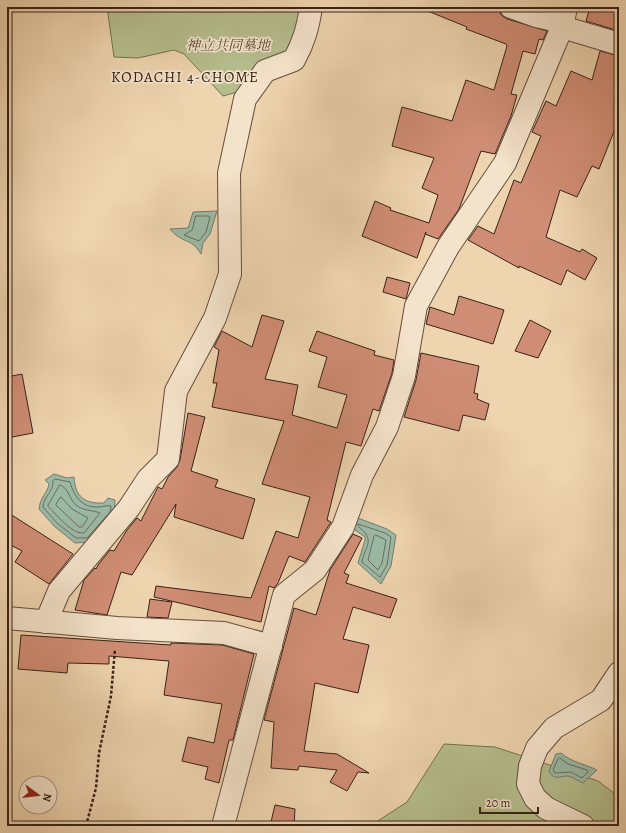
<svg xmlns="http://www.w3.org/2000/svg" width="626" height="833" font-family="Alegreya,'Noto Serif JP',serif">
<rect width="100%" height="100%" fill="#eed4af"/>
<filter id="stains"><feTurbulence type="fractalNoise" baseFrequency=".005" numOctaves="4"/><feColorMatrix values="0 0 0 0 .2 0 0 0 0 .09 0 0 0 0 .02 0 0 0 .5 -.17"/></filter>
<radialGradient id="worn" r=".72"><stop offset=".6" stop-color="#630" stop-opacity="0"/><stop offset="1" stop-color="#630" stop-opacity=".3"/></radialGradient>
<g fill="#b5bd8d" stroke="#767052">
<polygon points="107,7 304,7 301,39 241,91 223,96 184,54 174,50 138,58 114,57"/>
<polygon points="444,744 495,747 598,781 619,797 619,826 370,826 407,802"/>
</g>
<g fill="#9bb9a6" stroke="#737d6d">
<path d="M 217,211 L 210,234 L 203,243 L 201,254 C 191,237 182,244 170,229 L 188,228 L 193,212 Z"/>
<path d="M 54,474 L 67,478 L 74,477 C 75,497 85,504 104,503 L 108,498 L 115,500 L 114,513 L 89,542 L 75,543 L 54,526 L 39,509 C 40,497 47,494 49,484 L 45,480 Z"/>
<polygon points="358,518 387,529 396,535 391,566 381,584 358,563 365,540 365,537 355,530 353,524"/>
<path d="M 561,753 C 571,762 585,764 597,770 L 583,783 C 578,781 573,777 568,776 C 559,776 554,781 549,771 L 556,754 Z"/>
</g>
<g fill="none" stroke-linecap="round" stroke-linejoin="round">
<g stroke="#6a6e5e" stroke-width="1">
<polygon points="196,216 208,216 210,217 206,232 199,241 184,235 192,230"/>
<path d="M 55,479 L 70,482 C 74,496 82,508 98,507 C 103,507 107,505 111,506 L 110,512 L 87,538 L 76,538 L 57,523 L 43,507 C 43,497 54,492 53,481 Z"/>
<path d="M 60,485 C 69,488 69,499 76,505 C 83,511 93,510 100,513 L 84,533 C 71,534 57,515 48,506 Z"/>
<polygon points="61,497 72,509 88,518 82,527 79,527 56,505"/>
<path d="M 358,524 L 385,533 L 391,537 L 387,565 L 380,577 L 362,562 C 365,545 376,541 359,527 Z"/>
<polygon points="376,535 386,540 382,563 378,570 368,560 374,536"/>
<polygon points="560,758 568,764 587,770 588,772 582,778 571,772 555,773 553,770 558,759"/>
</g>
</g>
<g fill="#d08d75" stroke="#382217">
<polygon points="418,7 499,7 501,15 507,19 547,31 543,40 539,39 535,54 523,51 511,94 517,95 511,116 495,154 481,151 459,209 438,239 425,234 426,232 417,258 362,236 375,201 391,208 390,210 429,223 438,195 422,188 434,158 392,146 402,107 452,121 466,80 494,90 507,46 506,44 466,29 467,27"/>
<polygon points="590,7 619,7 619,31 586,21"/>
<polygon points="600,51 619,56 619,119 599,169 592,166 577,197 560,190 546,237 580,252 582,249 597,258 585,280 567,270 561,285 519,266 519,268 468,240 478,226 494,234 514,180 521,183 541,136 532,132 546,101 556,106 571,71 592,80"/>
<polygon points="387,277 410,283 406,299 383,292"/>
<polygon points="459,296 504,310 493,344 426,324 430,307 454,315"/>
<polygon points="262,315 284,321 265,379 298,385 292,415 337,428 347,395 318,387 327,357 309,351 317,331 375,351 374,355 394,360 392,373 379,411 373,409 361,446 346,442 327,520 331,522 305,562 289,556 278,583 274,588 269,586 261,622 154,597 156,586 251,598 276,531 298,538 310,497 262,484 284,421 212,407 217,383 213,383 219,350 214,347 222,331 252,347"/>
<polygon points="530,320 551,331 538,358 515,351"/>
<polygon points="421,353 479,366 474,393 478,394 477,399 489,404 485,420 463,415 459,431 404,417 416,380"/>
<polygon points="22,374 33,433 7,438 7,377"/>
<polygon points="188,413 205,417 191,471 218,480 215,487 255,499 243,539 174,517 176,504 132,575 121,572 107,615 75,610 84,580 95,568 96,569 98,565 110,550 114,551 127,530 137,518 141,521 158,487 162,489 168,477 177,467 180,460"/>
<polygon points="7,512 73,554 49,584 15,562 22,551 7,543"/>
<polygon points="353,534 362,538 344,573 349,575 346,583 397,599 390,618 353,607 343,639 369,645 358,693 315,683 304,751 337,754 369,773 358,772 347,791 330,782 337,770 299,766 298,770 271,768 274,722 264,720 294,608 316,615 330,570"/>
<polygon points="150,599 172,602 168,618 147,617"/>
<polygon points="21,635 171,645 171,643 222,645 254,654 233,740 229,740 219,783 205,779 208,767 182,761 188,737 214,743 222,704 164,695 169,661 109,656 109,664 68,663 67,673 18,669"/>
<polygon points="275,805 295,809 294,826 270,826"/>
</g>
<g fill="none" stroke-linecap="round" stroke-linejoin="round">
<g stroke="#664e3d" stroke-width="24">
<g id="minor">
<polyline points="511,7 536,16 563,22"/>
<polyline points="562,27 619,44"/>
<polyline points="7,618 117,628 224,633 271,646"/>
<path d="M 46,622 L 59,591 L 129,508 L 148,479 L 168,459 L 176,391 L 215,318 L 230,274 L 229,173 L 245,99 L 265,71 L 294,60 C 304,42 308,27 311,7"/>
<polyline points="223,826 284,595 315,570 343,527 362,475 387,427 404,376 416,306 448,247 505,163 562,27 566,7"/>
<polyline points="583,826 546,808 535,798 528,784 530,766 537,748 554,728 601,700 619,673"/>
</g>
</g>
<polyline stroke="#382217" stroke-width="2.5" stroke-dasharray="3 2" stroke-linecap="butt" points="86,826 96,788 99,753 111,696 115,649"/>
<use href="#minor" stroke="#f4e3cb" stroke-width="22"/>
</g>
<g text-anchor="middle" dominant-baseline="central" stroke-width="3.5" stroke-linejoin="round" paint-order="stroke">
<g font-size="14" font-style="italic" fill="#574934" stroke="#f4e3cb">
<text x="228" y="45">神立共同墓地</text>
</g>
<g font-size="15" letter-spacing="1" fill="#382217" stroke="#f4e3cb">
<text x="185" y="77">KODACHI 4-CHOME</text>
</g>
</g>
<rect width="626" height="833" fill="none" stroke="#eed4af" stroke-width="24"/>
<rect x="8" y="8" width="610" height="817" fill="none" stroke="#382217" stroke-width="2"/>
<rect x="12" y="12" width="602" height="809" fill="none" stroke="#382217"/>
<g transform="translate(38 795) rotate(105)"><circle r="19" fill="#f4e3cb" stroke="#a99683"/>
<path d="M0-3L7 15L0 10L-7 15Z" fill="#8f2418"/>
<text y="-6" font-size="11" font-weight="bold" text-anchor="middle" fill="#382217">N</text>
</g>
<path d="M480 807v6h58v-6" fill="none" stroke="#382217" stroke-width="2"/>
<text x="486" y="807" font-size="12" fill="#382217" stroke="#f4e3cb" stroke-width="3" paint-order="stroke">20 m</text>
<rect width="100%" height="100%" filter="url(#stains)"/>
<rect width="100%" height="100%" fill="url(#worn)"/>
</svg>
